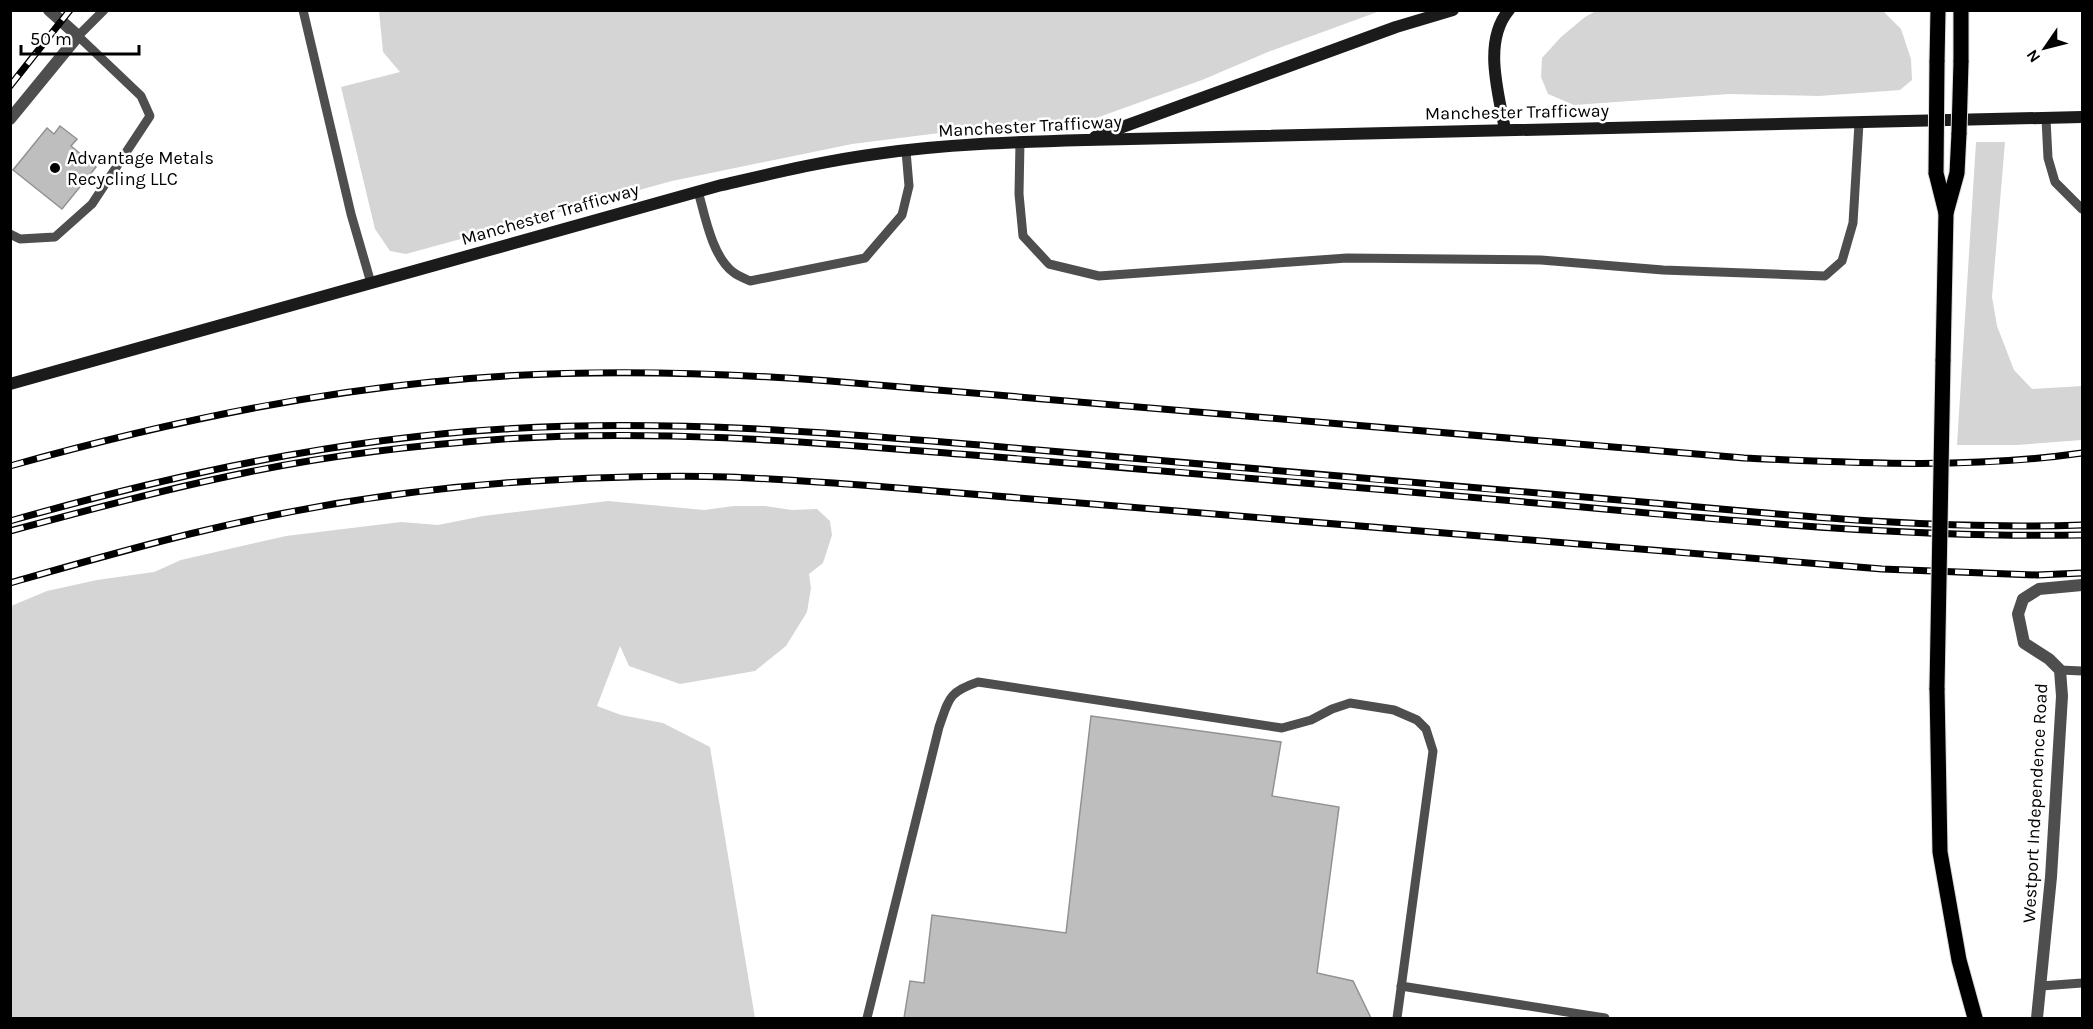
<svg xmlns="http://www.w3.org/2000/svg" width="2093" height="1029" font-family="Karla,sans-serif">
<rect width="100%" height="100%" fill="#fff"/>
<g fill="#d5d5d5">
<polygon points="379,11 379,10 1380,11 1268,52 1202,80 1085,122 995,126 852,144 672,181 406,254 390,251 375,229 341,87 400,72 383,52"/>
<polygon points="1883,11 1901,29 1911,59 1912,80 1900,90 1819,96 1729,94 1574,105 1548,94 1541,77 1542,58 1561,37 1585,17 1596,11"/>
<polygon points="1976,142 2005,142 1992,297 1997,326 2014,370 2032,389 2082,386 2082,440 2017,445 1957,445"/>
<polygon points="608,501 704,510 734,506 765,506 792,510 817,509 830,521 832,535 823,563 809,574 811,588 807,612 786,646 755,671 680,684 629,666 620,646 597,706 621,715 663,723 710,747 755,1018 11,1018 11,606 47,591 97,580 154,572 181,560 286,536 401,522 438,525 483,516"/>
</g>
<g fill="#bebebe" stroke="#929292" stroke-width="1.5">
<polygon points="60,126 77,139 71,146 96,167 62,209 13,170 47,128 54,134"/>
<polygon points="1091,716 1281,742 1272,796 1339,807 1317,973 1353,981 1371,1018 904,1018 910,981 924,983 932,915 1066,933"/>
</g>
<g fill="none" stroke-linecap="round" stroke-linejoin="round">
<g stroke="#dbdbdb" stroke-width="17">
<g id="primary">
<polyline points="1937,62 1938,10"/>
<polyline points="1961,62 1961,10"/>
<polyline points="1936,173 1946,213"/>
<polyline points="1943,361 1946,213 1957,173 1959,133"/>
<polyline points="1937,688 1940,852 1959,960 1975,1018"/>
</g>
</g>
<g stroke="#4e4e4e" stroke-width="9">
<polyline points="303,10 351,214 371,283"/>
<polyline points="2046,119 2048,158 2055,182 2082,209"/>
<polyline points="1020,142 1019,194 1023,236 1049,264 1099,276 1347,258 1541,260 1663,270 1825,276 1842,261 1853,223 1859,123"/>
<path d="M 698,191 C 705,216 712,256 733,272 C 738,276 744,278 750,281 L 865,258 L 902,215 L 909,186 L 906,151"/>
<polyline points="10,234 20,239 55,237 92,204 150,116 141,96 78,36 104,10"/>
<polyline points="2060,670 2082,671"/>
<polyline points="1401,986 1605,1018"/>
<polyline points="2041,986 2082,983"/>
<path d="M 867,1018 L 939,727 C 949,699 948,692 978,682 L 1282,728 L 1311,720 L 1332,709 L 1350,703 L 1394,710 L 1417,720 L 1426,729 L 1433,751 L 1397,1018"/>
</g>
<g stroke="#4e4e4e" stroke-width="12">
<polyline points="10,119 78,36 49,10"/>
<polyline points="2037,1018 2051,877 2062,696 2060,670 2049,659 2024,643 2018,614 2023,599 2039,589 2082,585"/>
</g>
<g stroke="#1b1b1b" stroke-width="12">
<path d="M 1505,130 C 1499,94 1482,42 1509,10"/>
<polyline points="1095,137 1396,27 1453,10"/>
<path d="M 10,384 L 718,186 C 770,174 823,161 876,154 C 945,144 1016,142 1086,140 L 2082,117"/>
</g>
<use href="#primary" stroke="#000" stroke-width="15"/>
<g stroke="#000" stroke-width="7">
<g id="rail">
<polyline points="10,86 70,10"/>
<path d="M 10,466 C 149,427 289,396 432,382 C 565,368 698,371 830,381 L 1744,458 C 1857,463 1970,469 2082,453"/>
<path d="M 10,521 C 172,475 336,439 504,429 C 682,418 860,435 1038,450 C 1243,468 1448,486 1654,503 C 1796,516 1939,530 2082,525"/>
<path d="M 10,531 C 88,510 166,489 244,473 C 330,455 417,445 504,439 C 668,428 832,444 996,457 C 1184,472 1372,489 1560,505 C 1734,521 1908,538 2082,535"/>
<path d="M 10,583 C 73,565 135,547 198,532 C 313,504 433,486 552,480 C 610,477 670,475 728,477 C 781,479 834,483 886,487 L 1882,569 L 2037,575 L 2082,573"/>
</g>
</g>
<use href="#rail" stroke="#fff" stroke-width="4.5" stroke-dasharray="14" stroke-linecap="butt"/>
<g stroke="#dbdbdb" stroke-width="17" stroke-linecap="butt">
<g id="primary-bridge">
<polyline points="1959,133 1961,62"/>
<polyline points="1936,173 1937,62"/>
<polyline points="1937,688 1943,361"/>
</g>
</g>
<use href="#primary-bridge" stroke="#000" stroke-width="15"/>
</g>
<circle fill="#000" stroke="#fff" stroke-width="2" cx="55" cy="168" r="6"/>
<g text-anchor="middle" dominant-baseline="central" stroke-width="5" stroke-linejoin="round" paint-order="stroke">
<g font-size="18" fill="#000" stroke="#fff">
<text transform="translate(1517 112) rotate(-1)">Manchester Trafficway</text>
<text transform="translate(1030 126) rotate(-3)">Manchester Trafficway</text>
<text transform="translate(550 214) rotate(-16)">Manchester Trafficway</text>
<text transform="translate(2035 803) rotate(-87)">Westport Independence Road</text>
</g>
<g font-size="18" fill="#000" stroke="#fff" text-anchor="start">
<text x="67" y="158">Advantage Metals<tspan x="67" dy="21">Recycling LLC</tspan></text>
</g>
</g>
<rect width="2093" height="1029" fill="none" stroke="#000000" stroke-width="24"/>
<g transform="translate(2045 48) rotate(235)" stroke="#ffffff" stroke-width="4.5" paint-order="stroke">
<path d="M0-4.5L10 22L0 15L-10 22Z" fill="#000000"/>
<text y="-9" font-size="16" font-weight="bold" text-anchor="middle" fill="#000000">N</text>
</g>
<path d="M21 45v9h118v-9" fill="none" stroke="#000000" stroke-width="3"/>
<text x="30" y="45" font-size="18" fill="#000000" stroke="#ffffff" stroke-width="4.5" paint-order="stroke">50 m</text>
</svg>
